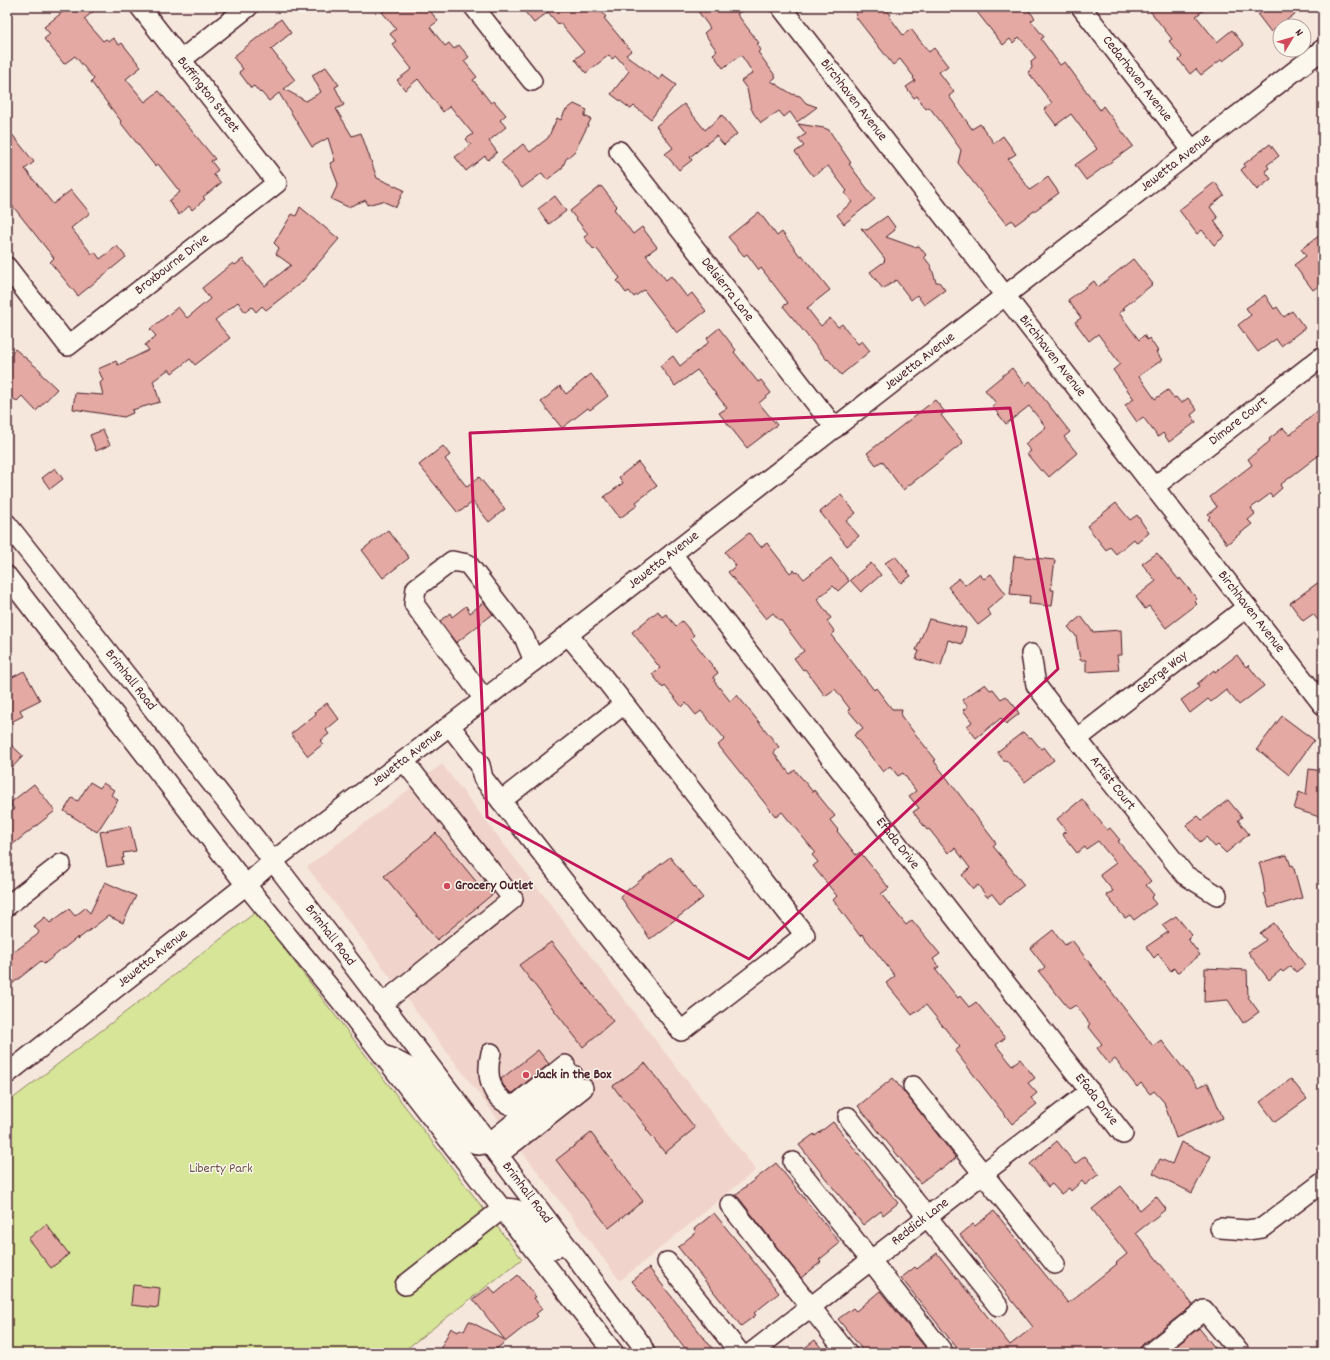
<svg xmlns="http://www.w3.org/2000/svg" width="1330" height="1360" font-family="Dekko,sans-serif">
<rect width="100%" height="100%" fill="#f6e7dd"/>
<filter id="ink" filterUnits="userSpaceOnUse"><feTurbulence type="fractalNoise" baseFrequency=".025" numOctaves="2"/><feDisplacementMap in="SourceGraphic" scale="8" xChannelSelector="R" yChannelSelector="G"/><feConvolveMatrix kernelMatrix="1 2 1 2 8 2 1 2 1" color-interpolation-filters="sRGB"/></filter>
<g filter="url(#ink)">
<polygon fill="#f0d4cb" points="442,764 756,1170 620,1281 307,867"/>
<polygon fill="#d6e598" stroke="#908262" points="256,912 522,1259 401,1353 7,1353 7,1103"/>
<g fill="#e3a9a2" stroke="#4a1f2b">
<polygon points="69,7 99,7 84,19 103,41 106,39 109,41 113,38 119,45 122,43 141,67 126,79 145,102 159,91 215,159 211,161 218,170 213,174 221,183 203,197 205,199 192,210 189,206 179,215 169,201 180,192 158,164 155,166 120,122 121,121 91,82 94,79 75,56 64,64 44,39 50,34 44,27"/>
<polygon points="389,7 427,7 438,21 430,27 445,46 449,43 454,49 459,45 469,57 464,61 477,77 473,80 491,103 494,101 506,115 500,120 506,127 489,141 497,152 488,160 485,156 466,171 455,157 471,145 466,139 473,134 450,106 443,112 418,79 405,90 397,80 412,69 392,44 396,41 390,34 396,29 382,12"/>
<polygon points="521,7 598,7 606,17 604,18 631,51 626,55 659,80 662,75 676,85 651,119 634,106 631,109 611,94 629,71 616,56 612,59 609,55 586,73 575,59 584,52 560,23 558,24 548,12 534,23"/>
<polygon points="695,7 747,7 737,14 759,43 757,44 761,50 758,52 776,77 771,81 792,94 800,96 806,103 817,107 797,122 790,112 784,117 779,111 761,123 754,114 751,108 747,89 741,81 753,73 741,55 723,68 713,54 717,51 704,33 710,28"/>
<polygon points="851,7 884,7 891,15 889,16 903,35 911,29 929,52 934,48 948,66 939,72 954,92 949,96 972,129 980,124 994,143 1003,136 1016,154 1008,159 1030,190 1048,177 1059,193 1015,225 1012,220 1006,224 958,163 961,150 941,122 929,107 926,109 917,96 914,98 906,87 915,81 913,78 914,77 900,59 893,65 855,16 857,15"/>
<polygon points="973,7 1026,7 1035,18 1031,21 1044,37 1041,39 1060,65 1065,62 1100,110 1103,106 1133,146 1086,180 1075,165 1097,149 1071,114 1056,125 1044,109 1052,103 1028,72 1032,68 1031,62 1036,58 1019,37 1013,43 1010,39 1003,45"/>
<polygon points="1147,7 1208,7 1196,16 1217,42 1232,30 1244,45 1223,61 1222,59 1201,75 1196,69 1190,74 1179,60 1182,57 1169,41 1172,39"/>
<polygon points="1269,7 1304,7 1271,32 1258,15"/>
<polygon points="281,19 291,33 271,49 295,80 284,89 306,101 321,92 312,75 326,67 339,85 335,87 344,105 336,109 352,136 361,133 377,178 404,190 396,207 382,201 367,205 366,200 348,207 331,199 338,184 330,163 335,161 328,138 312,147 279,93 269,101 261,92 260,93 254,86 251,88 239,72 243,69 233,57"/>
<polygon points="574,104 587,110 584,116 591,119 575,151 566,159 562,168 547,180 542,173 522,188 501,162 523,144 530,152 548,138 557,118 561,120 565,111"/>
<polygon points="684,104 705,130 722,115 737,134 724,145 716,136 690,157 692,160 679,170 665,154 673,148 656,126"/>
<polygon points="798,124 824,128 829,130 851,163 849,164 875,199 844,224 837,215 852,202 845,193 847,191 828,166 813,176 795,152 804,146 798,139 806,134"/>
<polygon points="7,128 34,162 25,169 53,204 71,190 90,213 71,228 92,254 95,252 100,259 117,246 126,257 78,296 50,262 54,258 7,199"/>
<polygon points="1270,144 1279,156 1267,165 1269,168 1265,171 1271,179 1257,190 1241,170 1245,166 1244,164"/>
<polygon points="1215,182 1224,195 1210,207 1218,218 1214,221 1225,236 1214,245 1202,230 1197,234 1179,210"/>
<polygon points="601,186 617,206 614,209 633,234 642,227 657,247 646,255 666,280 671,276 687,297 692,293 706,311 677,333 644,290 634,297 629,291 626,293 617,281 620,278 596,248 594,250 584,237 588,234 570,211"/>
<polygon points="555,196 566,211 549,224 538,209"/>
<polygon points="300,207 339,239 302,282 266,310 262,306 256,312 252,307 245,312 238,302 215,320 230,338 195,365 190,359 172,373 169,369 153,381 160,402 132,410 133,413 124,417 73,409 75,393 103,395 100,383 103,380 98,369 116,361 118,365 149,350 145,345 156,336 150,329 178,307 187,318 210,299 202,288 233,263 235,265 243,259 265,286 291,265 276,254 279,248 274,243 292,214 296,216"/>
<polygon points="759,212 777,236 782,232 800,256 802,255 830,290 807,308 821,326 830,318 838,327 842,324 858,344 862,341 870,351 841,375 828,359 827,360 783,306 788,303 761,268 759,270 747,254 744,256 728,237"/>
<polygon points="887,216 895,227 894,228 895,230 886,237 914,247 919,246 926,255 924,257 931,266 936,282 939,282 945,290 924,305 917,295 911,300 896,280 883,289 870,272 885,261 884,260 885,259 861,228 867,230"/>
<polygon points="1323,233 1323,278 1319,281 1321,284 1313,290 1294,265 1306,256 1301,249"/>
<polygon points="1133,259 1153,284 1123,308 1125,309 1119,313 1139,340 1144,335 1147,340 1149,338 1158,351 1156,352 1162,360 1139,376 1155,399 1168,390 1174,398 1176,397 1181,403 1188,398 1197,410 1191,415 1196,422 1169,442 1163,433 1158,437 1143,417 1137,422 1125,405 1134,399 1113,370 1120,364 1098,334 1089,341 1075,322 1081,318 1068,300 1094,281 1098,287"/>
<polygon points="1265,295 1274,309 1277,307 1284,317 1292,311 1305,328 1281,346 1276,339 1258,352 1238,325 1251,315 1246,308"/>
<polygon points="719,328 736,350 734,352 758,382 761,380 771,393 759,403 777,425 747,448 719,413 727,408 697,370 675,386 660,366 673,356 680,366 709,342 707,338"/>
<polygon points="15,349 41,371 41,374 57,389 36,411 22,396 17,401 7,395 7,358"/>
<polygon points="1012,368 1025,385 1030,381 1070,432 1064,437 1077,453 1049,477 1043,470 1041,471 1027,454 1031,451 1025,444 1046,427 1029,406 1006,424 992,406 996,403 985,390"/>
<polygon points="591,374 608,396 590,410 588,408 562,428 541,402 560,386 566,394"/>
<polygon points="935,400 945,412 941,415 963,443 903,490 882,461 876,465 867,453"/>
<polygon points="1323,406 1323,452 1280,485 1282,488 1272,497 1270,494 1251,508 1255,514 1248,520 1252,524 1227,544 1208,519 1210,517 1208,514 1217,507 1210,497 1252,465 1248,459 1270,441 1269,439 1283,428 1290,435"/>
<polygon points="103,430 110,445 96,451 90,435"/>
<polygon points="443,446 450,455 445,459 467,487 479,477 505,509 489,522 473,502 458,513 419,465"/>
<polygon points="638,462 657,486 636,502 638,505 620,518 604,497 623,483 619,477"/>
<polygon points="55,468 63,479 50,489 42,478"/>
<polygon points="841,495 856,513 846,521 859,536 847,546 820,512"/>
<polygon points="1116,503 1130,520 1137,515 1149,533 1137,543 1134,539 1116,554 1110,547 1106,550 1087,526"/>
<polygon points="388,530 409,558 383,578 362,550"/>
<polygon points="749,533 761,547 767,543 790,573 794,570 796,573 798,572 804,579 831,558 849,581 838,591 833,586 817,599 831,618 827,621 835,632 831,635 874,690 876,688 892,709 902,709 901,716 936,760 934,761 996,843 993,846 1024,885 1000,904 992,894 987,897 978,885 973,889 962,875 970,868 955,848 948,853 929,829 927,830 913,812 919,808 909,796 916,791 903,773 898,776 890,766 883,772 854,735 863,728 848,710 850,709 835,689 825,696 805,669 803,670 794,658 804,651 780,619 779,620 773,613 766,619 728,572 736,566 725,552"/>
<polygon points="1157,553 1179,580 1180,578 1197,599 1194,601 1197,604 1166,628 1149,606 1145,609 1136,597 1156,581 1142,564"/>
<polygon points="895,556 911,576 901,583 885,563"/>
<polygon points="1014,556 1055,560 1051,590 1054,590 1052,606 1029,604 1030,596 1010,594"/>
<polygon points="871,563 881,575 861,592 850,580"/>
<polygon points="979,574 984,579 991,574 1006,594 987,610 991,615 978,625 948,587 959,578 965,585"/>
<polygon points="1323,579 1323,626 1313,614 1303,621 1290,603"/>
<polygon points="484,602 493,614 456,643 440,621 450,613 452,617 466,606 470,613"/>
<polygon points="658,611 662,617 666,614 676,626 682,621 694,635 691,638 718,673 713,677 715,680 714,681 730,701 737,695 754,716 779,747 773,752 782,764 790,774 795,770 813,792 814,790 835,816 830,820 838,830 837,831 856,855 860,852 889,888 881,894 906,925 912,920 940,954 933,959 939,967 935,969 958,998 960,996 969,1007 976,1002 1005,1038 996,1045 1012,1065 1020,1059 1035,1078 1028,1083 1037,1093 1031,1098 1037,1104 1012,1124 955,1051 960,1047 926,1005 912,1015 886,983 895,976 862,934 860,936 833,900 837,896 813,866 818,862 812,855 815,852 782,812 776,817 718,745 725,739 701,711 696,715 686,703 682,707 665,686 663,688 652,674 660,668 632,632"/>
<polygon points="1081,616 1093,632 1121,630 1122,655 1117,655 1119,670 1086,672 1086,660 1080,660 1076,636 1068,627"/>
<polygon points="929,619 966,628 962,644 948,640 941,666 916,659 919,651 916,650"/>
<polygon points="1237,655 1246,667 1248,665 1264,686 1239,705 1226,690 1211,702 1208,699 1190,713 1181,700 1199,687 1197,684 1214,670 1215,672"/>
<polygon points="24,671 40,700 20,710 23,716 7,724 7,680"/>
<polygon points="985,684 990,690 993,689 1001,699 1006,696 1016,708 1019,714 1006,724 1001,718 976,738 967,726 972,722 963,710 968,707 962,700"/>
<polygon points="327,703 339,719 326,730 329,734 320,741 323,744 308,756 291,734 316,714 315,712"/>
<polygon points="1282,716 1314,740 1289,775 1257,749"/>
<polygon points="1023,732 1029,738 1031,737 1041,749 1044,747 1054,760 1025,782 1006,760 1005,762 997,752"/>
<polygon points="7,741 23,756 7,773"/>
<polygon points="1309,769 1323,771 1323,818 1294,809 1299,792 1306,795"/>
<polygon points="90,782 100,788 103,783 114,790 111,795 118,800 97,832 64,811 72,798 78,801"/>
<polygon points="34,784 55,811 7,849 7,815 14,809 10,803"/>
<polygon points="1082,799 1107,830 1110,828 1120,840 1118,841 1151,881 1146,885 1154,895 1151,898 1156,904 1134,920 1130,915 1125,918 1106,895 1113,891 1100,875 1116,863 1098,841 1086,849 1085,847 1077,853 1062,834 1067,831 1057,819"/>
<polygon points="1228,800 1242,817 1238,820 1249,834 1226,853 1218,845 1215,847 1206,837 1200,842 1186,825 1198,816 1202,820"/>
<polygon points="130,826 136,851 123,853 124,858 122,858 123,864 107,867 100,832"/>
<polygon points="436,833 479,885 485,881 494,893 437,940 384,876"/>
<polygon points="1287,855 1291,866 1293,865 1302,898 1269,908 1264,893 1265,893 1263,877 1259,863"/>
<polygon points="670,857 703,898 650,939 620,896"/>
<polygon points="105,882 136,896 123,923 108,916 77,940 78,937 44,964 41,961 7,988 7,957 37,935 39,932 34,926 45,917 50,923 69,909 75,916 85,908 90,913"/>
<polygon points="1176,916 1192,935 1188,939 1200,955 1177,973 1174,968 1171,971 1158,954 1154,958 1146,947 1168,932 1162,925"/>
<polygon points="1274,923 1305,965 1296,972 1291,966 1283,972 1281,970 1269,980 1248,952 1266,940 1260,933"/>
<polygon points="1053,930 1065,945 1072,940 1153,1046 1161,1040 1198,1087 1208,1083 1223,1118 1176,1138 1164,1102 1154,1091 1150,1094 1141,1083 1137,1087 1115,1059 1109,1064 1097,1048 1102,1044 1088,1026 1090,1024 1076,1005 1069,1009 1039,972 1045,967 1030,948"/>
<polygon points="551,942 613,1021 583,1047 519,965"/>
<polygon points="1205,968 1247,970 1248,997 1259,1012 1243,1023 1228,1000 1204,1002"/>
<polygon points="538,1050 549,1064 513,1093 510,1092 503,1085 501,1079"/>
<polygon points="645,1063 695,1128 665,1153 646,1129 647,1128 625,1100 624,1101 613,1086"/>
<polygon points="893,1078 956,1158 941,1170 940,1168 920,1183 858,1106"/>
<polygon points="1291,1079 1307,1099 1275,1122 1260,1102"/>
<polygon points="833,1122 898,1203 883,1215 881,1211 863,1225 799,1145 814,1134 815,1136"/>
<polygon points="591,1133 643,1201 609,1228 556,1160"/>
<polygon points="1057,1141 1075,1164 1085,1156 1099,1174 1085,1185 1082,1181 1071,1191 1069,1188 1061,1194 1052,1184 1048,1187 1030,1164"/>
<polygon points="1181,1142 1211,1156 1192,1193 1153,1173 1160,1159 1172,1164"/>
<polygon points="776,1163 840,1243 819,1260 821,1262 801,1278 739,1198 735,1195"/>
<polygon points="1121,1186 1140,1210 1156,1196 1166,1209 1136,1233 1193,1305 1143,1344 1136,1353 961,1353 901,1278 915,1267 917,1269 937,1253 1010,1345 1033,1327 960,1235 973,1224 975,1226 994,1211 1068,1303 1117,1264 1116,1263 1127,1254 1092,1209"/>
<polygon points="714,1213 779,1293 754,1313 756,1315 741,1326 678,1247 696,1232 694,1229"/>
<polygon points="46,1224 69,1254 51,1268 28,1239"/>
<polygon points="649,1268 716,1353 689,1353 632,1281"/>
<polygon points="518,1275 536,1297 534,1298 542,1309 536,1314 538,1316 491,1353 438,1353 451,1328 458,1332 460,1329 464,1331 469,1321 505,1340 473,1299 490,1287 495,1294"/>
<polygon points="133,1285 160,1288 158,1308 131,1305"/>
<polygon points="880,1291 924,1346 930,1353 865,1353 838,1319 853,1308 856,1311"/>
<polygon points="1199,1328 1219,1353 1177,1353 1174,1348"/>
<polygon points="815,1340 825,1353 798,1353"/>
</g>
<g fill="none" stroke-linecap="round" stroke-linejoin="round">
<g stroke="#4a1f2b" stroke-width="22">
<g id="minor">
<polyline points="474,7 532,81"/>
<path id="s1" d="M 781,7 L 1323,705"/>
<path id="s2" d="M 1081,7 L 1192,150"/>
<polyline points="181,60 248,7"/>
<path id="s3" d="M 619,151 L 835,428"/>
<path id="s4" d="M 7,267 L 68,346 L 277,183 L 140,7"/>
<path id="s5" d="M 1154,487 L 1323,356"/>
<path id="s6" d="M 7,524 L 273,861 L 489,1143 L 641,1344 L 645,1353"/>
<path id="s7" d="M 672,554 L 1123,1134"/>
<polyline points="7,576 246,885 344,1005 614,1353"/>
<path id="s8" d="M 1031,654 L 1036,685 L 1077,739 L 1185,875 L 1217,895"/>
<polyline points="484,699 414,604 416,588 452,561 468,564 524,637 534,661"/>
<polyline points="450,726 480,765 483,778 681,1031 805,935 600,673 568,635"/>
<path id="s9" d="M 1077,739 L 1247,607"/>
<polyline points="501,801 624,704"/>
<polyline points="7,906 61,864"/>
<polyline points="382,1004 513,899 404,761"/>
<path d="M 491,1053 C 486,1073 489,1096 510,1105 L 518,1103 L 565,1065"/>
<polyline points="389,1057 410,1068 467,1140 479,1145 489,1143 573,1075"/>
<path id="s10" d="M 7,1074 L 246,885 L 273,861 L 534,661 L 1323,49"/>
<polyline points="913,1086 1055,1264"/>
<polyline points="848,1117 998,1306"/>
<polyline points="498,1155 583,1088"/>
<polyline points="793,1162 943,1352"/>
<polyline points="730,1205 847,1353"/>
<polyline points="1220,1228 1247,1230 1262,1228 1323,1182"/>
<polyline points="667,1262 740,1353"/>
<path d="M 405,1285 L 502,1209 C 510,1207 517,1209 524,1213 L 554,1249"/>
<path id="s11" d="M 751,1353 L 1090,1091"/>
<polyline points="1150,1353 1204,1310 1240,1353"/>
</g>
</g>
<use href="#minor" stroke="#fbf7ec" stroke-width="19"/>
</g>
</g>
<path fill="none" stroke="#c2185b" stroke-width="3" stroke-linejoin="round" d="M 1010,408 L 1058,669 L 749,959 L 487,817 L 470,433 Z"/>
<g fill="#d1495b" stroke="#fbf7ec" stroke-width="1.5">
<circle cx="447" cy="886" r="4"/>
<circle cx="526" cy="1075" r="4"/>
</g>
<g text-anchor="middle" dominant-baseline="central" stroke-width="3" stroke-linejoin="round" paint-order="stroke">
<g font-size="14" fill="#4a1f2b" stroke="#fbf7ec">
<text stroke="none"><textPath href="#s2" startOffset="91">Cedarhaven Avenue</textPath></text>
<text transform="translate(208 95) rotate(52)">Buffington Street</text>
<text stroke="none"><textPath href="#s1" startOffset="118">Birchhaven Avenue</textPath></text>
<text stroke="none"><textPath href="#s10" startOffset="1482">Jewetta Avenue</textPath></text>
<text stroke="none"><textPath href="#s4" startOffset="232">Broxbourne Drive</textPath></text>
<text stroke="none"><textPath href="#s3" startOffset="176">Delsierra Lane</textPath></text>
<text stroke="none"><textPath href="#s1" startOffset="442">Birchhaven Avenue</textPath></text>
<text stroke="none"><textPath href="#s10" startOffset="1158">Jewetta Avenue</textPath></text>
<text stroke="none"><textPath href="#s5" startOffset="107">Dimare Court</textPath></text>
<text stroke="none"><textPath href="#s10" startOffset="834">Jewetta Avenue</textPath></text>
<text stroke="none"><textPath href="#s1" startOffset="766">Birchhaven Avenue</textPath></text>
<text stroke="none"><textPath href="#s9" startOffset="108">George Way</textPath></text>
<text stroke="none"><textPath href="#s6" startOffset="199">Brimhall Road</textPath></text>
<text stroke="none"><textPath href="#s10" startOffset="510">Jewetta Avenue</textPath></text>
<text stroke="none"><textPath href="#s8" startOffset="156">Artist Court</textPath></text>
<text stroke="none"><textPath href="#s7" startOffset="367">Efada Drive</textPath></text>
<text stroke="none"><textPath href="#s6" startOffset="523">Brimhall Road</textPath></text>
<text stroke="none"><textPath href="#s10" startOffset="186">Jewetta Avenue</textPath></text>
<text stroke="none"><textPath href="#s7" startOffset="691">Efada Drive</textPath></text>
<text stroke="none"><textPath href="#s6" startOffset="847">Brimhall Road</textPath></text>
<text stroke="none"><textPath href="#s11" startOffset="214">Reddick Lane</textPath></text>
</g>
<g font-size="14" font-weight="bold" fill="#4a1f2b" stroke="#fbf7ec" text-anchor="start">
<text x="455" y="886">Grocery Outlet</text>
<text x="534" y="1075">Jack in the Box</text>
</g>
<g font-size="14" fill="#6d5046" stroke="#fbf7ec">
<text x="221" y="1169">Liberty Park</text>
</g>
</g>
<rect width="1330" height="1360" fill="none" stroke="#fbf7ec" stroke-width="24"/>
<rect x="12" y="12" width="1306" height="1336" fill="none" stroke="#4a1f2b" stroke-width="1.5" filter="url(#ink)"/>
<g transform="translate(1292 38) rotate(52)"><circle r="19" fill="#fbf7ec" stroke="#b4a19f"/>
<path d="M0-3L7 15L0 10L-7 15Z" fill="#d1495b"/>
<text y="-6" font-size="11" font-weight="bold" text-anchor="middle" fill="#4a1f2b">N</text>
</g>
</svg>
